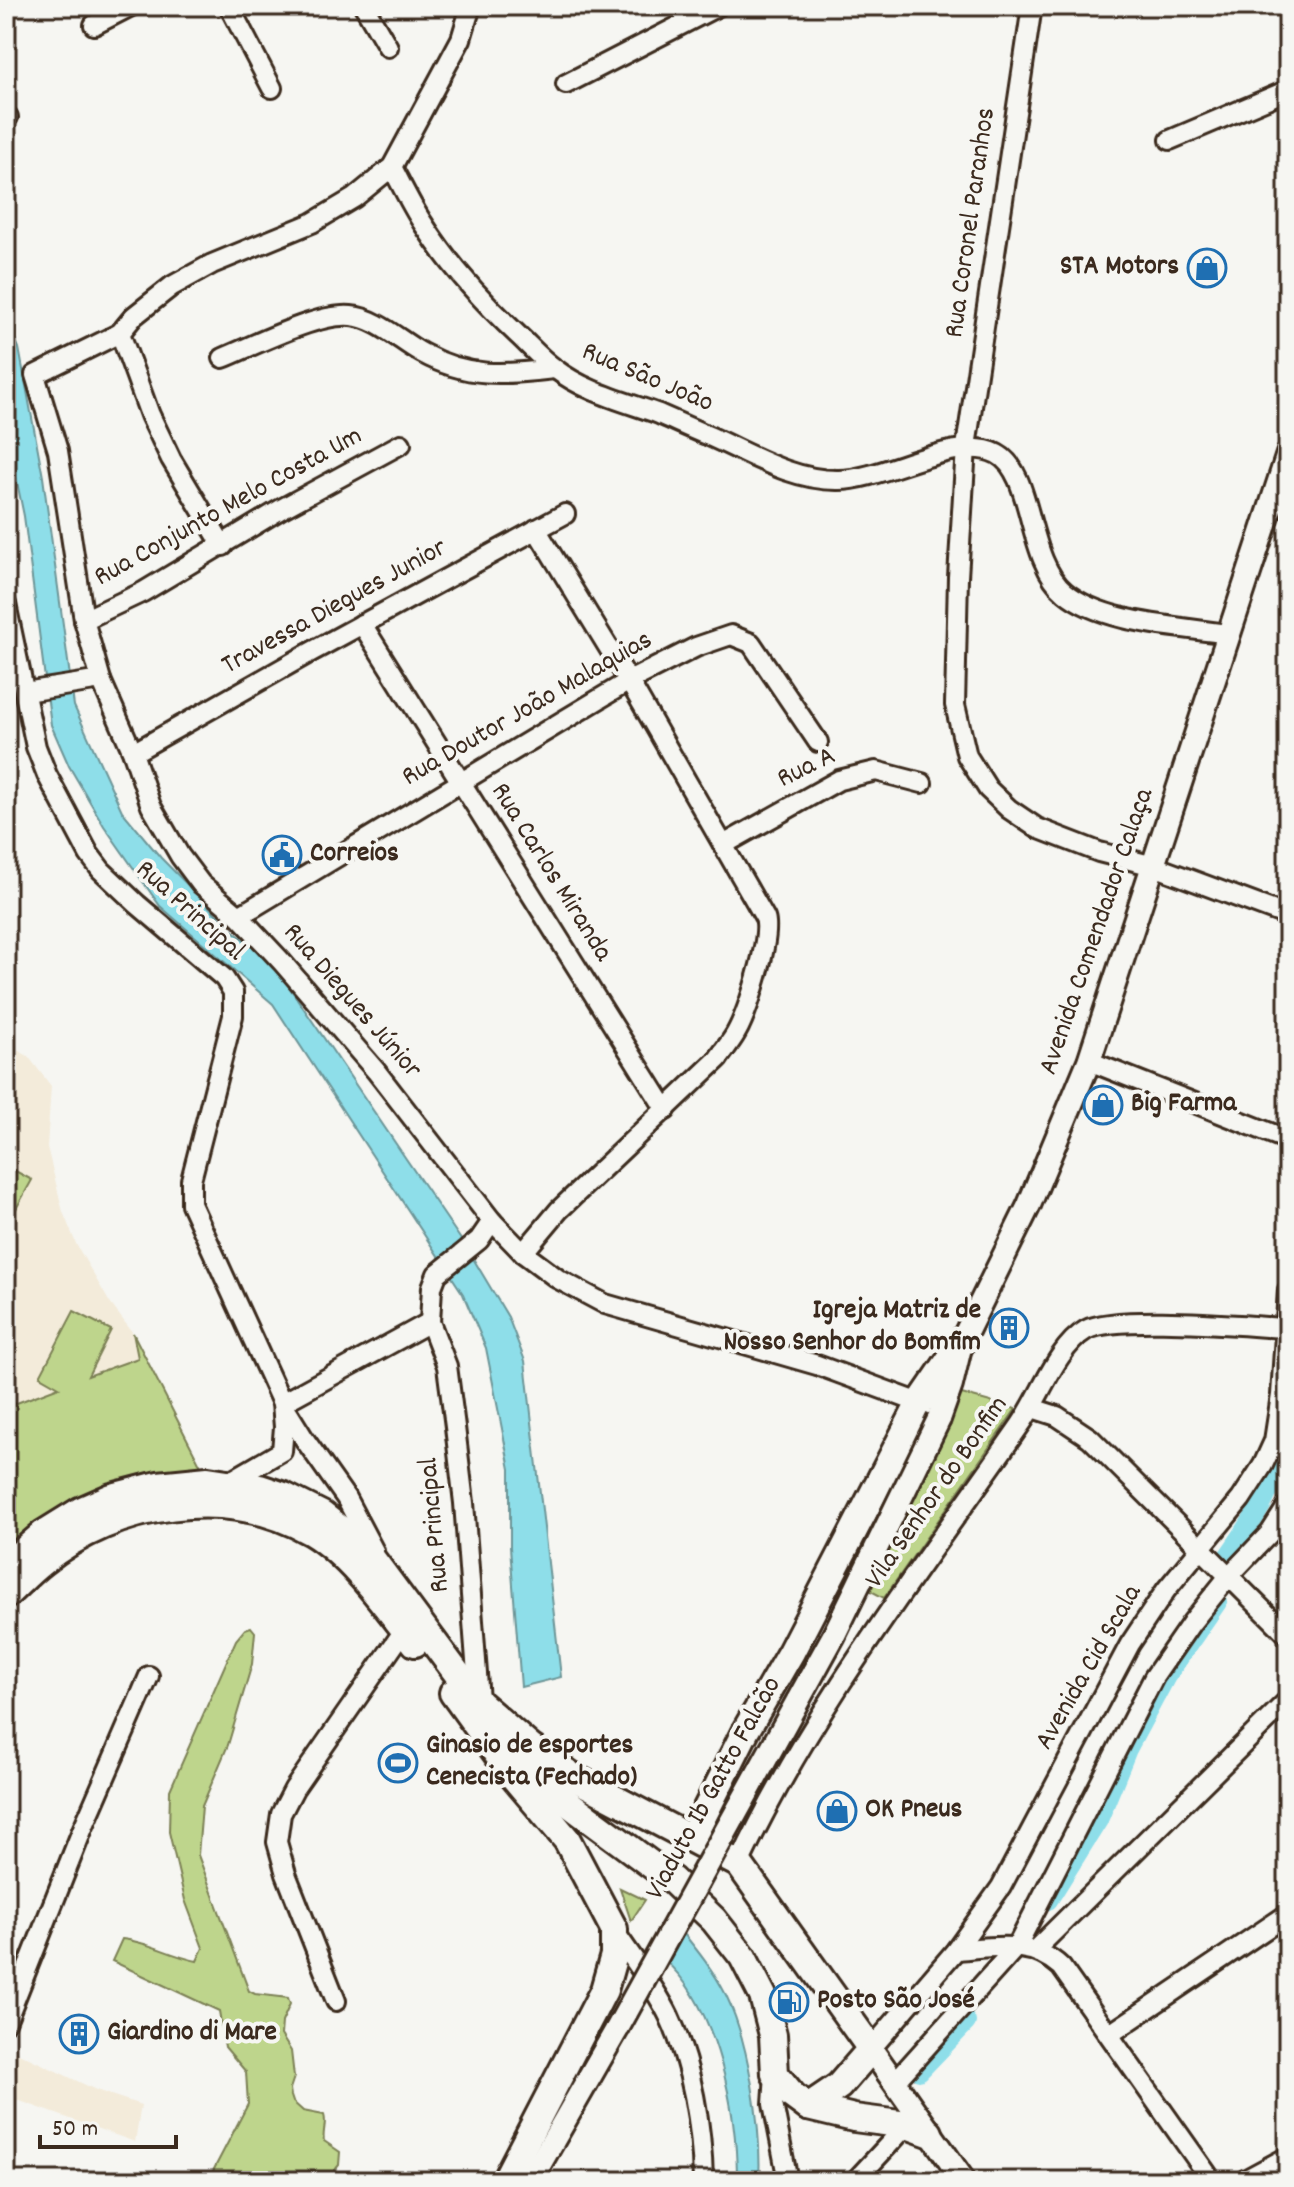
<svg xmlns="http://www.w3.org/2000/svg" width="1294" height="2187" font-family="Dekko,sans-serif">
<rect width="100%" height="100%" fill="#f6f6f2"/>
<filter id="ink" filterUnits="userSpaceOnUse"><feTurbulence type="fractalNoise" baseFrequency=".0125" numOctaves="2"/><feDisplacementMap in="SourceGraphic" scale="16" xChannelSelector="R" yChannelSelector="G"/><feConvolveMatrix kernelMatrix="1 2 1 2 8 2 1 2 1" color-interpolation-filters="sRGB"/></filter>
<g filter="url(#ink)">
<g fill="#f3ebda">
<polygon points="6,1044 28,1056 51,1086 47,1147 63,1212 77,1246 110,1303 133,1333 138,1358 6,1407"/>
<polygon points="6,2047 96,2090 141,2105 135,2142 6,2096"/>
</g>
<g fill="#bed58c" stroke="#7c8055" stroke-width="2">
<polygon points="6,1166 32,1180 6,1227"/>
<polygon points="74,1311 111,1330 88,1376 138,1358 133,1333 208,1480 6,1568 6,1407 59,1387 40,1376"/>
<polygon points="958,1393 1016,1409 884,1598 871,1591 887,1544"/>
<path d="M 251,1627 L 255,1632 L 252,1664 L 228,1745 L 202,1806 L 198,1855 L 249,1991 L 255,1994 L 288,1998 L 290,2004 L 282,2022 L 281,2035 L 291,2051 L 294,2077 L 290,2089 L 291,2096 L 293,2102 L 303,2111 L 324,2115 C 327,2124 322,2132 324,2141 L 340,2152 L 339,2165 L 326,2181 L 201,2181 L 213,2171 L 248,2104 L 246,2072 L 225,2047 L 219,2011 L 112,1961 L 122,1939 C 149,1942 171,1956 197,1961 L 203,1948 L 185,1900 L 169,1832 L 170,1790 L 236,1640 L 245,1629 Z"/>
<polygon points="620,1888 645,1900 631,1921"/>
</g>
<g fill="#8edee9" stroke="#6d9698" stroke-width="2">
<polygon points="6,318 19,348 43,477 74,706 122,811 161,858 232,930 269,960 281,975 468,1250 508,1317 525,1361 561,1677 521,1687 510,1547 510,1469 486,1348 463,1294 273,1004 160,906 104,826 69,766 51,725 24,516 6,429"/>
<path d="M 680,1929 C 697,1950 714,1971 726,1995 C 749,2042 762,2129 759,2181 L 737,2181 C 737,2112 718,2006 664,1960 Z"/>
</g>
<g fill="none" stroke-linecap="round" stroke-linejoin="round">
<g stroke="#8edee9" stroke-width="20">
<path d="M 1227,1558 C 1254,1520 1281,1478 1288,1431"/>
<polyline points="1048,1900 1098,1820 1127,1749 1166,1676 1217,1602"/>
<polyline points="919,2071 966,2022"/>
</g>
<g stroke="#3b2a1e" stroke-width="24">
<g id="minor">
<polyline points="229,6 272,88"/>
<polyline points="364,6 388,47"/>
<polyline points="471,6 461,39 392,167 354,198 312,223 212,264 172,286 134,316 120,333 35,375 58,451 84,620 101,680 133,753 151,806 180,856 201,884 239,916 282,962 376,1071 492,1221 523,1253 558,1279 605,1304 817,1365 920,1403"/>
<polyline points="1032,6 966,447 958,577 955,705 967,756 988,789 1009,809 1037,828 1099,852 1154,866 1288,916"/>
<polyline points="94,25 131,6"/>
<polyline points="566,84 718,6"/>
<polyline points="6,118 8,117"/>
<polyline points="1170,140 1288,90"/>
<path d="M 392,167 C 402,186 412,207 424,225 C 450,266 483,302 518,335 C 530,346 541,359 554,368 C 585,392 623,401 659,414 C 675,421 692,429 709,436 C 750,454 793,481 839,480 C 884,480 957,433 997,454 C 1034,473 1026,560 1065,592 C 1103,624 1179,626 1227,634"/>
<polyline points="120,333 150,415 171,459 223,546"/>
<path d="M 223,358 C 255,345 317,313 351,316 C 377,318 400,341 422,353 C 467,378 505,375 554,369"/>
<polyline points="6,604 36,747 47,775 89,854 101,870 137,904 224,978 233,992 233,1016 191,1180 191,1204 282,1403 305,1440 346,1498 374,1551"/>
<polyline points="84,620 143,592 281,509 401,444"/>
<polyline points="362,624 666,1110"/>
<polyline points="25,692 101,680"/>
<polyline points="133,753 311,652 565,514"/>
<polyline points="723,845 839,780 876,771 922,783"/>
<polyline points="239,916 629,681 696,647 731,635 751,643 818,742"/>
<polyline points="1089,1061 1288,1140"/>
<path d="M 523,1253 L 559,1210 L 718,1059 C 724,1050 731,1042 736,1033 C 747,1014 772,937 765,918 L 629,681 L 536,529"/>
<polyline points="1032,1408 1057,1416 1090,1438 1288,1635"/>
<polyline points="227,1483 282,1451 284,1427 282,1403 430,1322"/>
<polyline points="479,1700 464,1503 455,1427 447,1366 430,1322 432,1287 437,1274 479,1240 492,1221"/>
<path d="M 739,1864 C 813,1706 922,1567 1021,1424 C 1040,1397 1057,1347 1086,1330 C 1116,1314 1245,1326 1285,1328"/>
<path d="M 615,1932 C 633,1959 655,1987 669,2016 C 692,2065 702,2127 703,2181"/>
<polyline points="1036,1949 1288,1700"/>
<path d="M 956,1950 C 994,1947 1031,1939 1061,1967 L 1212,2181"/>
<polyline points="336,2001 286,1874 277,1842 281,1814 294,1789 405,1629"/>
<polyline points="6,2022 83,1828 149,1676"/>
<polyline points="1110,2034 1288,1914"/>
<polyline points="871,2049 956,1950 1001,1887 1130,1644 1166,1590 1241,1499 1263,1465 1274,1441 1281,1395 1288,1290"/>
<polyline points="775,2074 773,2104 788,2181"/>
<polyline points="894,2083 1017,1946 1154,1677 1192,1622 1229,1576 1270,1533 1288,1505"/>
<polyline points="855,2181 907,2125"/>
</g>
</g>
<g stroke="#3b2a1e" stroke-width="28">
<g id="major">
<polyline points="939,1419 951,1385 961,1343 1029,1205 1089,1061 1288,454"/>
<polyline points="871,2049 964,2181"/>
<polyline points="530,2181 617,2029"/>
<polyline points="1247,2181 1288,2159"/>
</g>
</g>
<g stroke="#3b2a1e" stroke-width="32">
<g id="highway">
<polyline points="6,1566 43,1534 80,1511 112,1497 158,1485 208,1480 260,1488 284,1496 322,1515 364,1548 479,1703 531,1748 575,1778 739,1864 871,2049 839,2086 808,2107"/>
<path d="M 6,1595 C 18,1584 29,1572 42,1562 C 116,1502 226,1484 311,1532 C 350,1555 387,1607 415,1643"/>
<polyline points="453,1693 513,1776 567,1840 614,1929 614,1955 604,1990 505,2181"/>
<polyline points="521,1768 672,1880 714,1920 743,1957 763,1996 773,2035 775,2074 793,2096 808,2107 854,2118 907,2125 929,2133"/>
<polyline points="692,1838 746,1730 791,1652 920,1403 961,1343"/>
</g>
</g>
<use href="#minor" stroke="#f6f6f2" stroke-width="18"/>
<use href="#major" stroke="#f6f6f2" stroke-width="22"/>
<use href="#highway" stroke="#f6f6f2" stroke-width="26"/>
<g stroke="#3b2a1e" stroke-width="28" stroke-linecap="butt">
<polyline id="major-bridge" points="617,2029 834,1635 939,1419"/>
</g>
<use href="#major-bridge" stroke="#f6f6f2" stroke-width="22"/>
</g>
</g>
<defs>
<g id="shop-ring" transform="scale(2)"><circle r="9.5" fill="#f6f6f2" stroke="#1f6fb2" stroke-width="1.5"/><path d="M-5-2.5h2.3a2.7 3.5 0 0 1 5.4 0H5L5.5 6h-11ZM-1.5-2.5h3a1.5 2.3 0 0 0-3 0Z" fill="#1f6fb2"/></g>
<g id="civic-ring" transform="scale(2)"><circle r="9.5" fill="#f6f6f2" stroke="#1f6fb2" stroke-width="1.5"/><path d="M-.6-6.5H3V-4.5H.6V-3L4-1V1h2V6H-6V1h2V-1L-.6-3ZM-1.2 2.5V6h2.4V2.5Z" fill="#1f6fb2"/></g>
<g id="building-ring" transform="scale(2)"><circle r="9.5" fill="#f6f6f2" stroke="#1f6fb2" stroke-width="1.5"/><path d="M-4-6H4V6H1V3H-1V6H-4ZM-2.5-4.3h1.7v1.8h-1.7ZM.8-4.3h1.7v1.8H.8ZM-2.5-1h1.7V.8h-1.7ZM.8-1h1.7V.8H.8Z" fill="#1f6fb2"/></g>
<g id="stadium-ring" transform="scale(2)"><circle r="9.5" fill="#f6f6f2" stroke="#1f6fb2" stroke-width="1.5"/><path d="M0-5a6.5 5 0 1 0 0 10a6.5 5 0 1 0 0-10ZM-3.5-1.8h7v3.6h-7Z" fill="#1f6fb2"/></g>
<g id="fuel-ring" transform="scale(2)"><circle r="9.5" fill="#f6f6f2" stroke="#1f6fb2" stroke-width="1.5"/><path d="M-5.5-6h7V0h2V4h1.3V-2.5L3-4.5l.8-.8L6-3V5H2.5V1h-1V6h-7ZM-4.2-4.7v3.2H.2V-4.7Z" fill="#1f6fb2"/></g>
</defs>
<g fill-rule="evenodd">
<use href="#shop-ring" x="1207" y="268"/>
<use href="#civic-ring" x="282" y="855"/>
<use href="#shop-ring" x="1103" y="1105"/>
<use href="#building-ring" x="1009" y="1328"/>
<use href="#stadium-ring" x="398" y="1763"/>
<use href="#shop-ring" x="837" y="1811"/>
<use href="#fuel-ring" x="789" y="2002"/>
<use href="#building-ring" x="79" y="2034"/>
</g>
<g text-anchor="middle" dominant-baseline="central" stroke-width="8" stroke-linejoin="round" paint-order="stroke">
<g font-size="28" fill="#3b2a1e" stroke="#f6f6f2">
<text transform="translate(972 223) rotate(-82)">Rua Coronel Paranhos</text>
<text transform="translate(647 379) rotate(23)">Rua São João</text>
<text transform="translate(229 508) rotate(-29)">Rua Conjunto Melo Costa Um</text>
<text transform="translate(335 608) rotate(-29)">Travessa Diegues Junior</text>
<text transform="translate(528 710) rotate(-30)">Rua Doutor João Malaquias</text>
<text transform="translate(807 769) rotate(-26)">Rua A</text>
<text transform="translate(550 873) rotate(58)">Rua Carlos Miranda</text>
<text transform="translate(189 912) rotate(42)">Rua Principal</text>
<text transform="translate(1098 932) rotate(-71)">Avenida Comendador Calaça</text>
<text transform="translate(351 1002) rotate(49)">Rua Diegues Júnior</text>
<text transform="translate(938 1493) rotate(-55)">Vila Senhor do Bonfim</text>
<text transform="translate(436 1525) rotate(-95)">Rua Principal</text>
<text transform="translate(1090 1668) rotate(-60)">Avenida Cid Scala</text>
<text transform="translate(715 1789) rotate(-61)">Viaduto Ib Gatto Falcão</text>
</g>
<g font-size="28" font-weight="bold" fill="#3b2a1e" stroke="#f6f6f2" text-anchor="start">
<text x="1179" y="268" text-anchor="end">STA Motors</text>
<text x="310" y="855">Correios</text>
<text x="1131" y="1105">Big Farma</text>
<text x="981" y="1312" text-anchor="end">Igreja Matriz de<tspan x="981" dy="32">Nosso Senhor do Bomfim</tspan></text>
<text x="426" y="1747">Ginasio de esportes<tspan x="426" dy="32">Cenecista (Fechado)</tspan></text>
<text x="865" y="1811">OK Pneus</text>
<text x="817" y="2002">Posto São José</text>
<text x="107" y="2034">Giardino di Mare</text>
</g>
</g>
<rect width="1294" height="2187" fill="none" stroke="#f6f6f2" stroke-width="32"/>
<rect x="16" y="16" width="1262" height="2155" fill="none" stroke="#3b2a1e" stroke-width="3" filter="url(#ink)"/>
<path d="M40 2135v12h136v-12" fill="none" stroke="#3b2a1e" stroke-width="4"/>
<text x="52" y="2135" font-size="24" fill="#3b2a1e" stroke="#f6f6f2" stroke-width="6" paint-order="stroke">50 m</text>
</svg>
